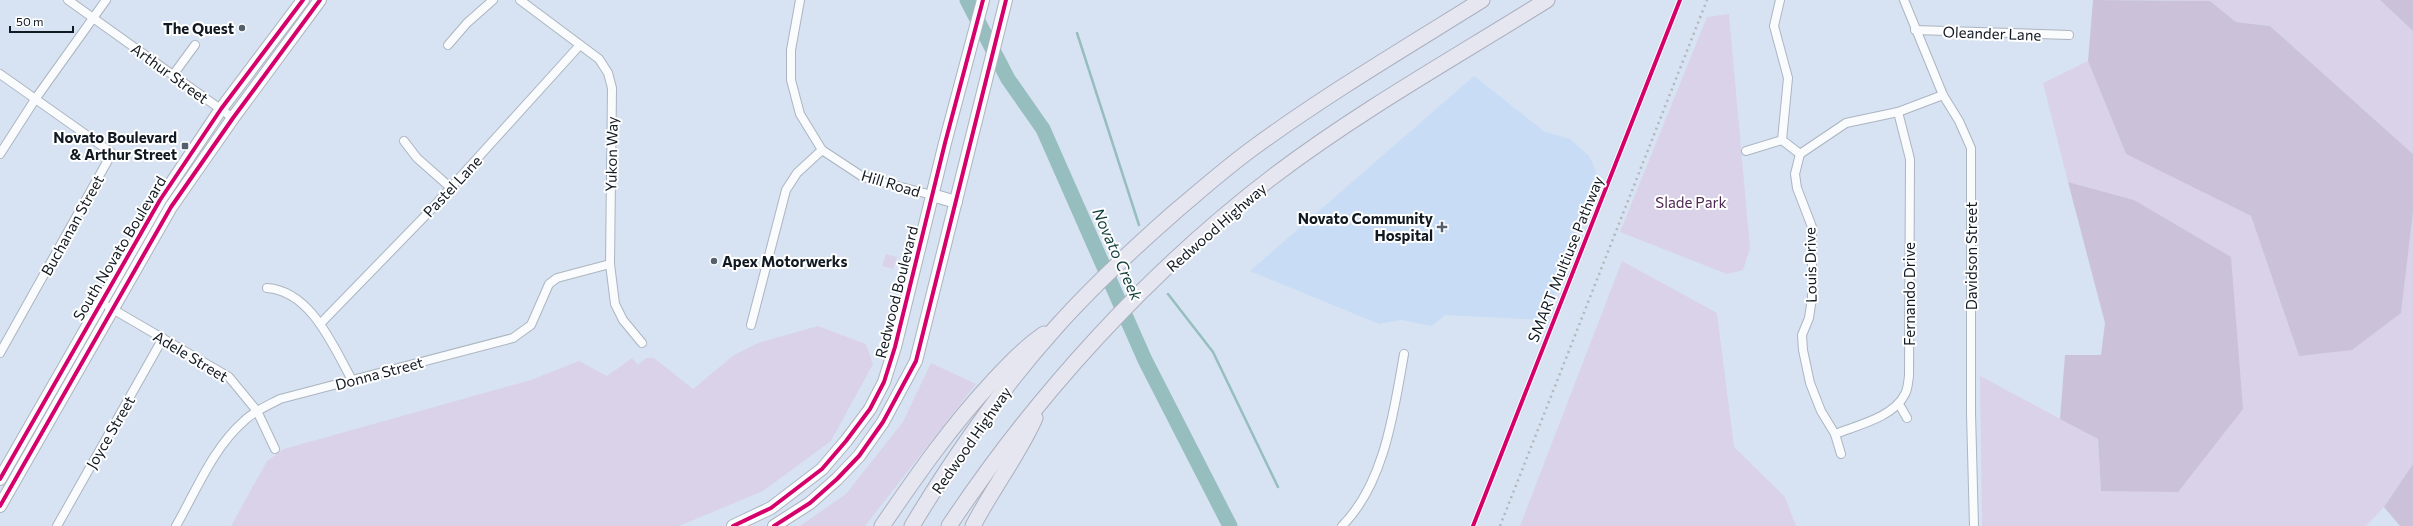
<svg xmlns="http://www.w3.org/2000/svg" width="2413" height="526" font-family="Commissioner,sans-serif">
<rect width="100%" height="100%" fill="#d7e3f2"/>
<polygon fill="#c8dcf5" points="1474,76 1545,132 1570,139 1589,156 1601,182 1544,320 1445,315 1432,326 1401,320 1379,324 1250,271"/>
<g fill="#dad2e9">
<polygon points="2120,0 2380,0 2413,31 2413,154 2270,26 2236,22 2210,1"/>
<polygon points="1729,14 1750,248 1743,270 1727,274 1620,232 1707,17"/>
<polygon points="2088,61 2126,154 2251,216 2299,356 2401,313 2413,212 2413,464 2384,507 2366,526 1982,526 1980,376 2098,439 2101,491 2134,200 2068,182 2043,83"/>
<polygon points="886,254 897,257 893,269 882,266"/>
<polygon points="1622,261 1717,313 1734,447 1785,497 1796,526 1520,526"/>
<polygon points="818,326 866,344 873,364 831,441 763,491 679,526 231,526 267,461 284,449 531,380 579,361 607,376 632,358 638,365 646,358 654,358 693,389 734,355 758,343"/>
<polygon points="931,363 976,384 865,526 800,526 846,494 903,422"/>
</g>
<g fill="#cbc2da">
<polygon points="2093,0 2210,1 2236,22 2270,26 2413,154 2413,212 2401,313 2352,350 2299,356 2251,216 2126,154 2088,61"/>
<polygon points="2380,0 2413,0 2413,31"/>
<polygon points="2068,182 2134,200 2231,257 2243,409 2178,492 2101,491 2098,439 2060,419 2065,355 2101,355 2105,323"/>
<polygon points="2413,464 2413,526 2400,526 2384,507"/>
</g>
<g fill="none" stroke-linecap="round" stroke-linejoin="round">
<g stroke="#97bebe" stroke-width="2.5">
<polyline points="1077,33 1139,225"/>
<polyline points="1168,294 1213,352 1278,487"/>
</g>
<polyline stroke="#97bebe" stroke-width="15" points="967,0 1008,79 1043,129 1145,360 1230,526"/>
<g stroke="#acb5c0" stroke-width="10">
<g id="street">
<polyline points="68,0 233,118"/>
<polyline points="520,0 599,59 608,73 612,88 610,264 615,304 623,320 642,343"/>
<polyline points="800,0 791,50 791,80 800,114 822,150 863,177 932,195"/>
<polyline points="1780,0 1774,26 1788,78 1782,140 1800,154"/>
<polyline points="1904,0 1943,95 1959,121 1971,148 1971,413 1974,526"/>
<polyline points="1915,30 2069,35"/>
<polyline points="448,45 467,23 493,0"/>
<polyline points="0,74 112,153 0,353"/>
<polyline points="173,75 195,45"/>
<polyline points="404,141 417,158 451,188"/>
<polyline points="1746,151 1782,140"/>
<polyline points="0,154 36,98 106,0"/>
<path d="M 267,288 C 311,291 333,346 352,380"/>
<polyline points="109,307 229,377 257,411 275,449"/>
<polyline points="320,324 425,216 580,45"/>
<polyline points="751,325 786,190 797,173 822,150"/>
<polyline points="1899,404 1907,418"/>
<path d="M 1835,434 C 1858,425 1894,417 1905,394 C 1908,389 1908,382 1909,376 L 1910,159 L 1898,112"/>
<polyline points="1841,454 1835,434 1821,411 1810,383 1803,350 1802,335 1809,318 1812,298 1812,227 1797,188 1795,174 1800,154 1846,123 1898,112 1943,95"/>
<polyline points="57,526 163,338"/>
<path d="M 176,526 C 196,491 213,448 244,421 C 254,411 267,406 280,399 L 513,338 L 531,325 L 549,284 L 557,278 L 610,264"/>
<path d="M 1342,526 C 1385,483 1394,410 1404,354"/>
</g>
</g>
<g stroke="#acb5c0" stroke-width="14">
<g id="secondary">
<polyline points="932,195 956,202"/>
<polyline points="0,479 160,200 221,109 303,0"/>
<polyline points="0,506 171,207 233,118 320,0"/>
<polyline points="733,526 771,508 822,469 846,441 870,409 884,382 895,347 945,143 983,0"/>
<polyline points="774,526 810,503 837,479 859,456 883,422 916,361 1006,0"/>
</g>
</g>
<g stroke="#abb0c0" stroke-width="17">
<g id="highway">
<path d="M 882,526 C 917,475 951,426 993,381 C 1009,364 1024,348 1044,334"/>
<path d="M 912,526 C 954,456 1003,386 1058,325 C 1095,284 1136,246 1177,210 C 1202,189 1227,167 1253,148 C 1327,94 1405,48 1482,0"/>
<path d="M 949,526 C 1036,395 1150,270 1275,175 C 1361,110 1456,57 1547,0"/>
<path d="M 973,526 C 992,489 1018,456 1035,418"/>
</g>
</g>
<use href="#street" stroke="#f9fbfd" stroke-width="8"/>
<use href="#secondary" stroke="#f9fbfd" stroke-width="12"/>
<use href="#highway" stroke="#e5e6f0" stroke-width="15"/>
<polyline stroke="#b4b7ba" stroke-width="2.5" stroke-dasharray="2 4" stroke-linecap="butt" points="1500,526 1707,0"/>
<g stroke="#fff" stroke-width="6">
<g id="cycleway">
<polyline points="0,479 160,200 221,109 303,0"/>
<polyline points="0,506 171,207 233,118 320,0"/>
<polyline points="733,526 771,508 822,469 846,441 870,409 884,382 895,347 945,143 983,0"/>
<polyline points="774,526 810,503 837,479 859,456 883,422 916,361 1006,0"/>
<polyline points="1473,526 1680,0"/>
</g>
</g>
<use href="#cycleway" stroke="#d6006c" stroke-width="4"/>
</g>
<g fill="#56606b" stroke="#fff" stroke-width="1.5">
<circle cx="242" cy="28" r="4"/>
<rect x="181" y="142" width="8" height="8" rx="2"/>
<path d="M1440 221h4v4h4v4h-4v4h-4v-4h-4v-4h4z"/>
<circle cx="714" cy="261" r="4"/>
</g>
<g text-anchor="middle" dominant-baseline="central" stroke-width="4" stroke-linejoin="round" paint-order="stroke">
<g font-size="15" font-weight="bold" fill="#111922" stroke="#fff" text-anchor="end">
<text x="234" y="28">The Quest</text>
<text x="177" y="137">Novato Boulevard<tspan x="177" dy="17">&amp; Arthur Street</tspan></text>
<text x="1433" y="218">Novato Community<tspan x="1433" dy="17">Hospital</tspan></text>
<text x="722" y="261" text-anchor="start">Apex Motorwerks</text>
</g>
<g font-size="15" fill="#111922" stroke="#fff">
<text transform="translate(1992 33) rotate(2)">Oleander Lane</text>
<text transform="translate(170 73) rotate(36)">Arthur Street</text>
<text transform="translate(611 154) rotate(-89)">Yukon Way</text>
<text transform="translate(891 183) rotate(17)">Hill Road</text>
<text transform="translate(452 186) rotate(-47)">Pastel Lane</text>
<text transform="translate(72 225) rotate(-61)">Buchanan Street</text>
<text transform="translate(1216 227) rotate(-41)">Redwood Highway</text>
<text transform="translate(119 248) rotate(-59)">South Novato Boulevard</text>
<text transform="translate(1971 256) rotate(-90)">Davidson Street</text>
<text transform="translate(1565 259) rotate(-68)">SMART Multiuse Pathway</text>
<text transform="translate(1810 265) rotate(-91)">Louis Drive</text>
<text transform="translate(896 292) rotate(-76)">Redwood Boulevard</text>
<text transform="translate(1909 294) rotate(-90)">Fernando Drive</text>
<text transform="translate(191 356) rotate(31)">Adele Street</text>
<text transform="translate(379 373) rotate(-15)">Donna Street</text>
<text transform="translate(110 432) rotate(-60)">Joyce Street</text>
<text transform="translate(971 440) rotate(-55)">Redwood Highway</text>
</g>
<g font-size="15" fill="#4d2853" stroke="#fff">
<text x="1691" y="202">Slade Park</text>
</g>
<g font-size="16" font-style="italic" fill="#0f3f3a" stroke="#fff">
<text transform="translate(1118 254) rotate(66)">Novato Creek</text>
</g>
</g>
<path d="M10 26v6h63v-6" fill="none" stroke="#111922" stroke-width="2"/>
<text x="16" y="26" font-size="12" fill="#111922" stroke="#ffffff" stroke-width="3" paint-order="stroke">50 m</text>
</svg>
